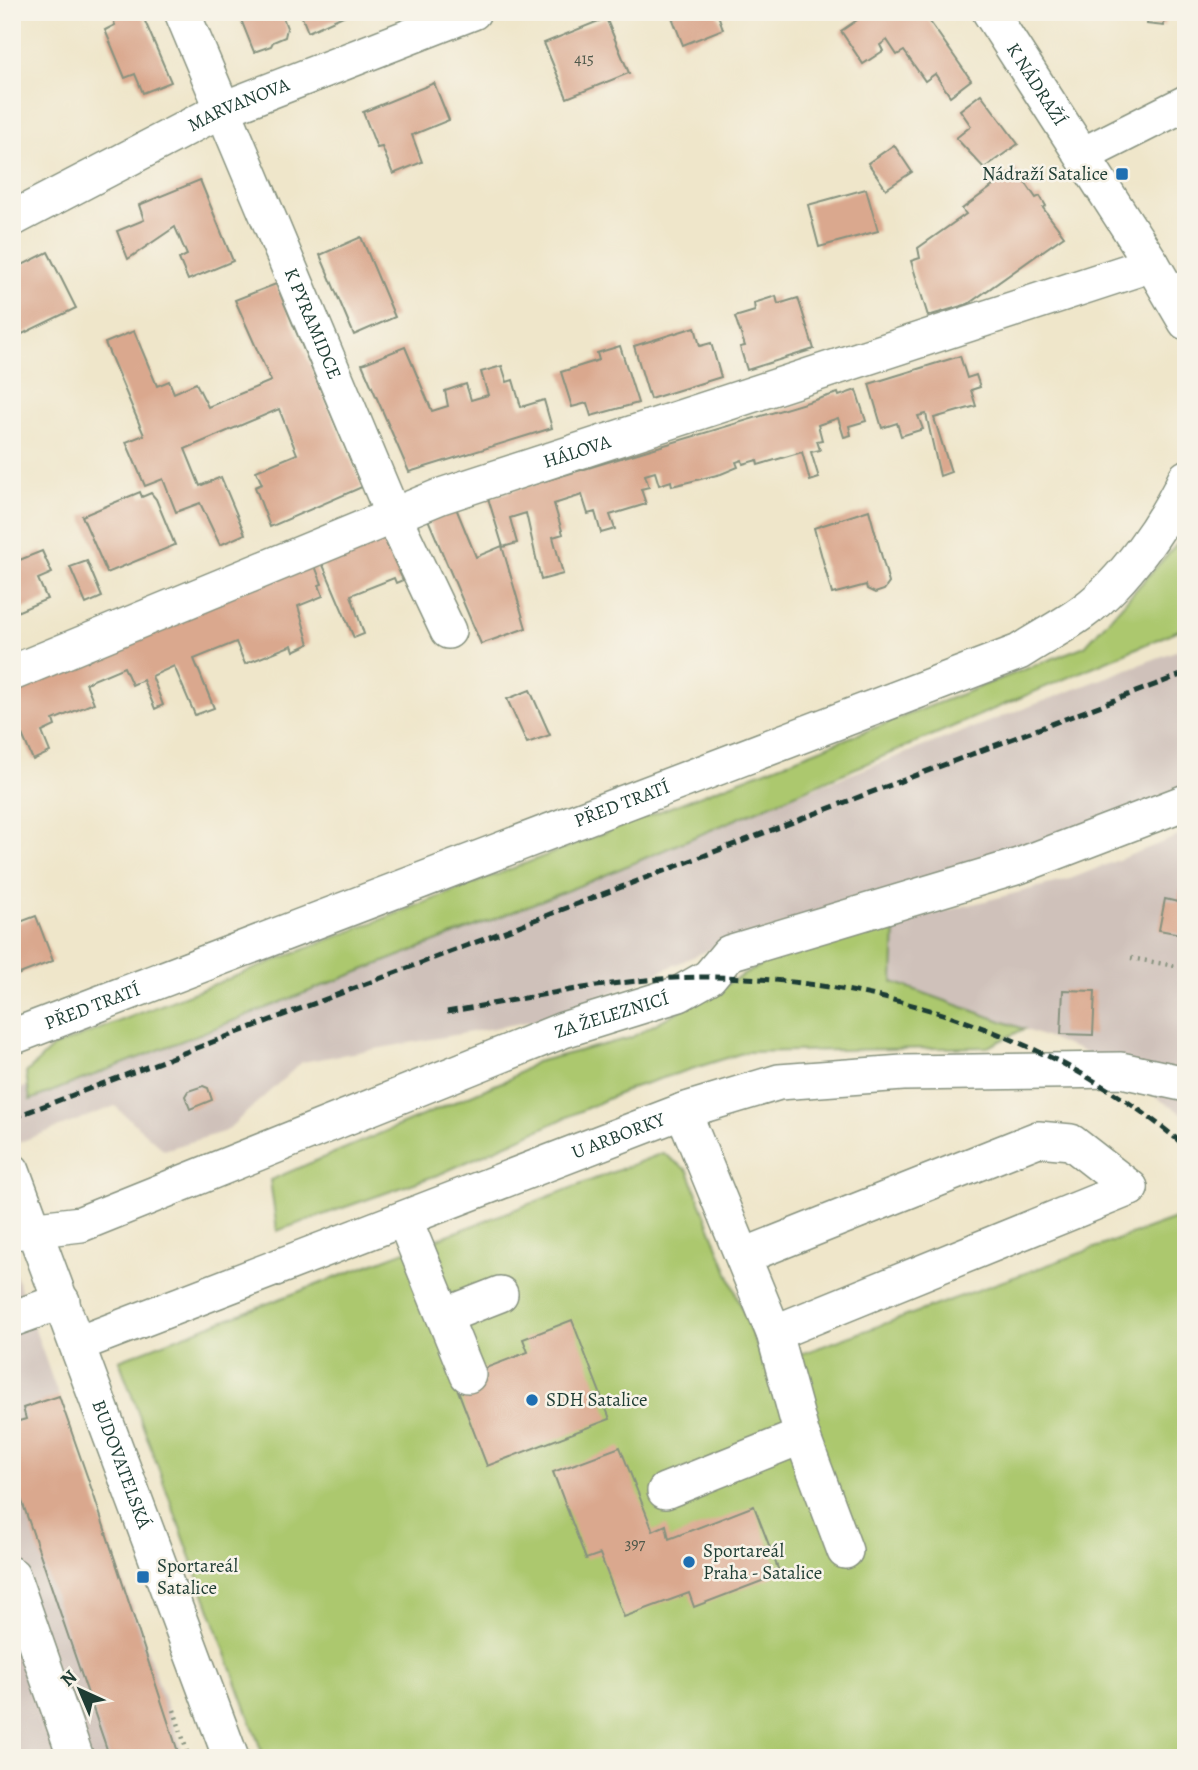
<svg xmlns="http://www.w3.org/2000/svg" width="1198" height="1770" font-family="Alegreya,serif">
<rect width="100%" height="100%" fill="#f7f3e8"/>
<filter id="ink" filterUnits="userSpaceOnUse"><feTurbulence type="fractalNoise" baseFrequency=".0143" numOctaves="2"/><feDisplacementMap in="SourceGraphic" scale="14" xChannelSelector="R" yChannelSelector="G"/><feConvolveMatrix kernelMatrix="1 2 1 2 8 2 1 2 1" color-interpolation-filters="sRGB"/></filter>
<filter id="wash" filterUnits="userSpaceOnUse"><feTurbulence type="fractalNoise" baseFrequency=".00686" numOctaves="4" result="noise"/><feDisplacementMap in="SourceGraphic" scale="28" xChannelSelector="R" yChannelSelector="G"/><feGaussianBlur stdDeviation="1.57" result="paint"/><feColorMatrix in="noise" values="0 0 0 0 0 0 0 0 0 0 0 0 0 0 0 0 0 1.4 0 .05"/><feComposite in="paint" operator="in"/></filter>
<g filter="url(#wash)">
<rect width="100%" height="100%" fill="#efe6ca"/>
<g fill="#cfc1ba">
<polygon points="1186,647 1186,790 1012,855 717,946 561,1016 302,1062 226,1131 164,1150 115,1106 12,1145 12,1092"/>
<polygon points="1186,833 1186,1116 1080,1050 893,981 895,924 1070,879"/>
<polygon points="12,1264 185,1758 12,1758"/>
</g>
<g fill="#acc86e" stroke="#668251" stroke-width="2">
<polygon points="1186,534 1186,627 589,882 30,1100 26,1073 53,1047 1085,646"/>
<polygon points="895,924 893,982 1024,1029 988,1047 746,1052 634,1087 440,1174 277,1231 270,1180 509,1079 536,1062 630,1038 819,933"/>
<polygon points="663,1153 688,1171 765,1367 1186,1215 1186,1758 264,1758 119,1360"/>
</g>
<g id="blocks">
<g fill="#daa88e">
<polygon points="130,12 141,12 171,82 143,93 135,74 125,78 105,30 115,25 113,19"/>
<polygon points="238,12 281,12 287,28 285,37 273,42 271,46 254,52"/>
<polygon points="300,12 352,12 308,32"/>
<polygon points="670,12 717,12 723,29 683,45"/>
<polygon points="869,12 923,12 971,80 950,96 935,74 925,81 904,51 897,55 887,40 880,45 883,51 863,64 841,31"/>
<polygon points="1148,12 1165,12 1164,26 1147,24"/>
<polygon points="606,18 629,73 567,98 544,43"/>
<polygon points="434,83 449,120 412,135 422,162 393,174 382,147 377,148 363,112"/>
<polygon points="981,94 1018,144 984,168 956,138 971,126 960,110"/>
<polygon points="894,145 912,172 886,189 868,163"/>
<polygon points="1016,169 1036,198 1040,196 1046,206 1043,208 1064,236 968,304 928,316 911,261 920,258 918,248 966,214 962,209"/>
<polygon points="200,180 233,261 188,280 179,259 187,255 175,227 128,259 117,231 144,220 139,205"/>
<polygon points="866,189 878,231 819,247 808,205"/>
<polygon points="361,237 395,317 354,335 320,255"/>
<polygon points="48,252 76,308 12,339 12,270"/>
<polygon points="276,284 362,487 270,527 255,487 262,484 256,471 297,454 279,409 185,449 200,486 221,477 245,534 220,545 200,503 176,512 163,479 145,486 126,442 144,435 105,343 134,331 157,386 169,381 174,393 196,383 208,407 271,381 235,300"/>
<polygon points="776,296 778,304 798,298 814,349 747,370 740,347 745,346 735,317 755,311 754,303"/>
<polygon points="695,327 700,346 711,343 721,377 650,399 634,346"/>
<polygon points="620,346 638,403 591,416 587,403 572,407 561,372 599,360 597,353"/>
<polygon points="405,347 432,411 448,406 445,391 466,384 471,400 488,395 481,372 502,366 507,382 513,380 521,407 544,400 552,428 409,472 362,364"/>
<polygon points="960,356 967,378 976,375 980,387 971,390 976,406 934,418 951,472 940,476 926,414 918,416 923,429 901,436 897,423 882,428 869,384"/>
<polygon points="856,390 866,421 849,426 851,435 844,437 838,418 818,425 822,440 817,441 820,450 811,452 819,478 810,481 802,452 758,465 757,460 743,464 742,460 736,462 738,467 721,474 672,486 671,481 659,485 655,472 645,475 649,487 641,489 646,504 610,515 615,529 601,533 595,512 588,514 582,495 554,504 563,534 553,537 563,574 541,580 526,513 510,518 517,543 503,547 488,498 838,393 839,396"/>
<polygon points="140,492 142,497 151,493 156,499 175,545 107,573 82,516"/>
<polygon points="456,508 476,557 502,546 526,628 481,644 427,517"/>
<polygon points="869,510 889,583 884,590 875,593 867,589 866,585 832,594 814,528"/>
<polygon points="381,532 403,580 396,583 394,578 351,595 364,634 354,638 320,558"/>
<polygon points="42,551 52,573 38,579 47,599 12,614 12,563"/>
<polygon points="87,561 102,597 86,604 70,567"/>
<polygon points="313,561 322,584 319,585 323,596 298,606 309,644 294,651 292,645 245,664 236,642 194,659 214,708 195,715 174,666 152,676 163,705 155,709 143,680 132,685 124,667 86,683 94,703 53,720 55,726 42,732 50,752 33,760 12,711 12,688"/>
<polygon points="530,690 550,735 527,743 507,699"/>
<polygon points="1180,889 1186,890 1186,935 1159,930 1165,899 1178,902"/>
<polygon points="36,916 53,961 12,977 12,925"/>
<polygon points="1063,990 1095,991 1093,1035 1061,1034"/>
<polygon points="203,1086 208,1088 212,1100 190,1109 185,1096 188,1091"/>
<polygon points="572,1320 610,1419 487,1466 454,1380 528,1352 523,1339"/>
<polygon points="59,1396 94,1496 180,1758 110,1758 12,1472 12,1423 26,1419 23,1408"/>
<polygon points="620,1447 653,1531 666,1525 669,1539 754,1506 780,1574 694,1607 689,1593 624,1617 600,1554 586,1559 553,1472"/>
</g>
</g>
</g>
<g filter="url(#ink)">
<use href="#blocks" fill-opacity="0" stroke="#87927f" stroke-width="2"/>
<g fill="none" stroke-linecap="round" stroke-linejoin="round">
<g stroke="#87927f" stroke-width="38">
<g id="minor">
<path id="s1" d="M 182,12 L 393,515 L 448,631"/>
<path id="s2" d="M 990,12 L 1152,264 L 1186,322"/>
<polyline points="1083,155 1186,103"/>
<path id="s3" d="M 12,219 L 221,110 L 473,12"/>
<path id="s4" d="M 12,673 L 441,496 L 1152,264"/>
<path id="s5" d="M 12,1037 L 1019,652 C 1040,638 1064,626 1084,611 C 1124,582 1165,523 1186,478"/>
<polyline points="683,1111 774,1333 802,1436 845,1551"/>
<path id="s6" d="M 12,1171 L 231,1758"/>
<polyline points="405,1221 468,1375"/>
<path id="s7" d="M 12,1232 L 81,1224 L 563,1030 L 679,994 L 709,977 L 729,953 L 1019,866 L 1186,802"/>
<polyline points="744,1256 1038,1139 1071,1142 1130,1188"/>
<polyline points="444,1316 500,1294"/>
<polyline points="12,1319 62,1301"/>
<polyline points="774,1333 1130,1188"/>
<path id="s8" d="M 78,1344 L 683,1111 L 779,1082 L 903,1073 L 1121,1070 L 1186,1084"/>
<polyline points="665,1491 802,1436"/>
<polyline points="12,1575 76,1758"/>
</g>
</g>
<g stroke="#87927f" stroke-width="4.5" stroke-dasharray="2 5" stroke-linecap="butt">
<polyline points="1131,958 1186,968"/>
<polyline points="174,1710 189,1758"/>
</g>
<use href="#minor" stroke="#fff" stroke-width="35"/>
<g stroke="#1f3d34" stroke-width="5" stroke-dasharray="10 5" stroke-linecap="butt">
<path d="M 447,1012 C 534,997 621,977 710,977 C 877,978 1059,1036 1186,1147"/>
<polyline points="12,1118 1186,673"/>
</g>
</g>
</g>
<g fill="#1f6fb2" stroke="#f7f3e8" stroke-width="2.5">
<rect x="1115" y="167" width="14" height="14" rx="3.5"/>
<circle cx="532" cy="1400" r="7"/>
<circle cx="689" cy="1562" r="7"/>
<rect x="136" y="1570" width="14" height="14" rx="3.5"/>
</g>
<g text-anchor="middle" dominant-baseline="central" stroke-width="5" stroke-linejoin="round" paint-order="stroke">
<g font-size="16" fill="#4e584a">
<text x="584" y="59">415</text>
<text x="635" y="1544">397</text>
</g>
<g font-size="19" fill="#1f3d34" stroke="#f7f3e8">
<text stroke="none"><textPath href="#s2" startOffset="86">K NÁDRAŽÍ</textPath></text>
<text stroke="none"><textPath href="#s3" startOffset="254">MARVANOVA</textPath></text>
<text stroke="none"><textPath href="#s1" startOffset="338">K PYRAMIDCE</textPath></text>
<text stroke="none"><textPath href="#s4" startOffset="607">HÁLOVA</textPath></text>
<text stroke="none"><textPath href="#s5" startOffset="653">PŘED TRATÍ</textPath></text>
<text stroke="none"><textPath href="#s5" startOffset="86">PŘED TRATÍ</textPath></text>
<text stroke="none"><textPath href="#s7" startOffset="640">ZA ŽELEZNICÍ</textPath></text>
<text stroke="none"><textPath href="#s8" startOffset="579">U ARBORKY</textPath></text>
<text stroke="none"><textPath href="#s6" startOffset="313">BUDOVATELSKÁ</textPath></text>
</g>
<g font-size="19" fill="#1f3d34" stroke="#f7f3e8" text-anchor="start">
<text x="1108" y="174" text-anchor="end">Nádraží Satalice</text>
<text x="546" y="1400">SDH Satalice</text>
<text x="703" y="1551">Sportareál<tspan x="703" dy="22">Praha - Satalice</tspan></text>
<text x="157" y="1566">Sportareál<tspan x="157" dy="22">Satalice</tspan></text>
</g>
</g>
<rect width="1198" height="1770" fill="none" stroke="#f7f3e8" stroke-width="42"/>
<g transform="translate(80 1690) rotate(316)" stroke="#f7f3e8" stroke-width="5" paint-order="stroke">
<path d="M0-5L12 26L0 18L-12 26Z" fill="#1f3d34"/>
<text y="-10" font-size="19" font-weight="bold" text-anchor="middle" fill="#1f3d34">N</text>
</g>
</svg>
